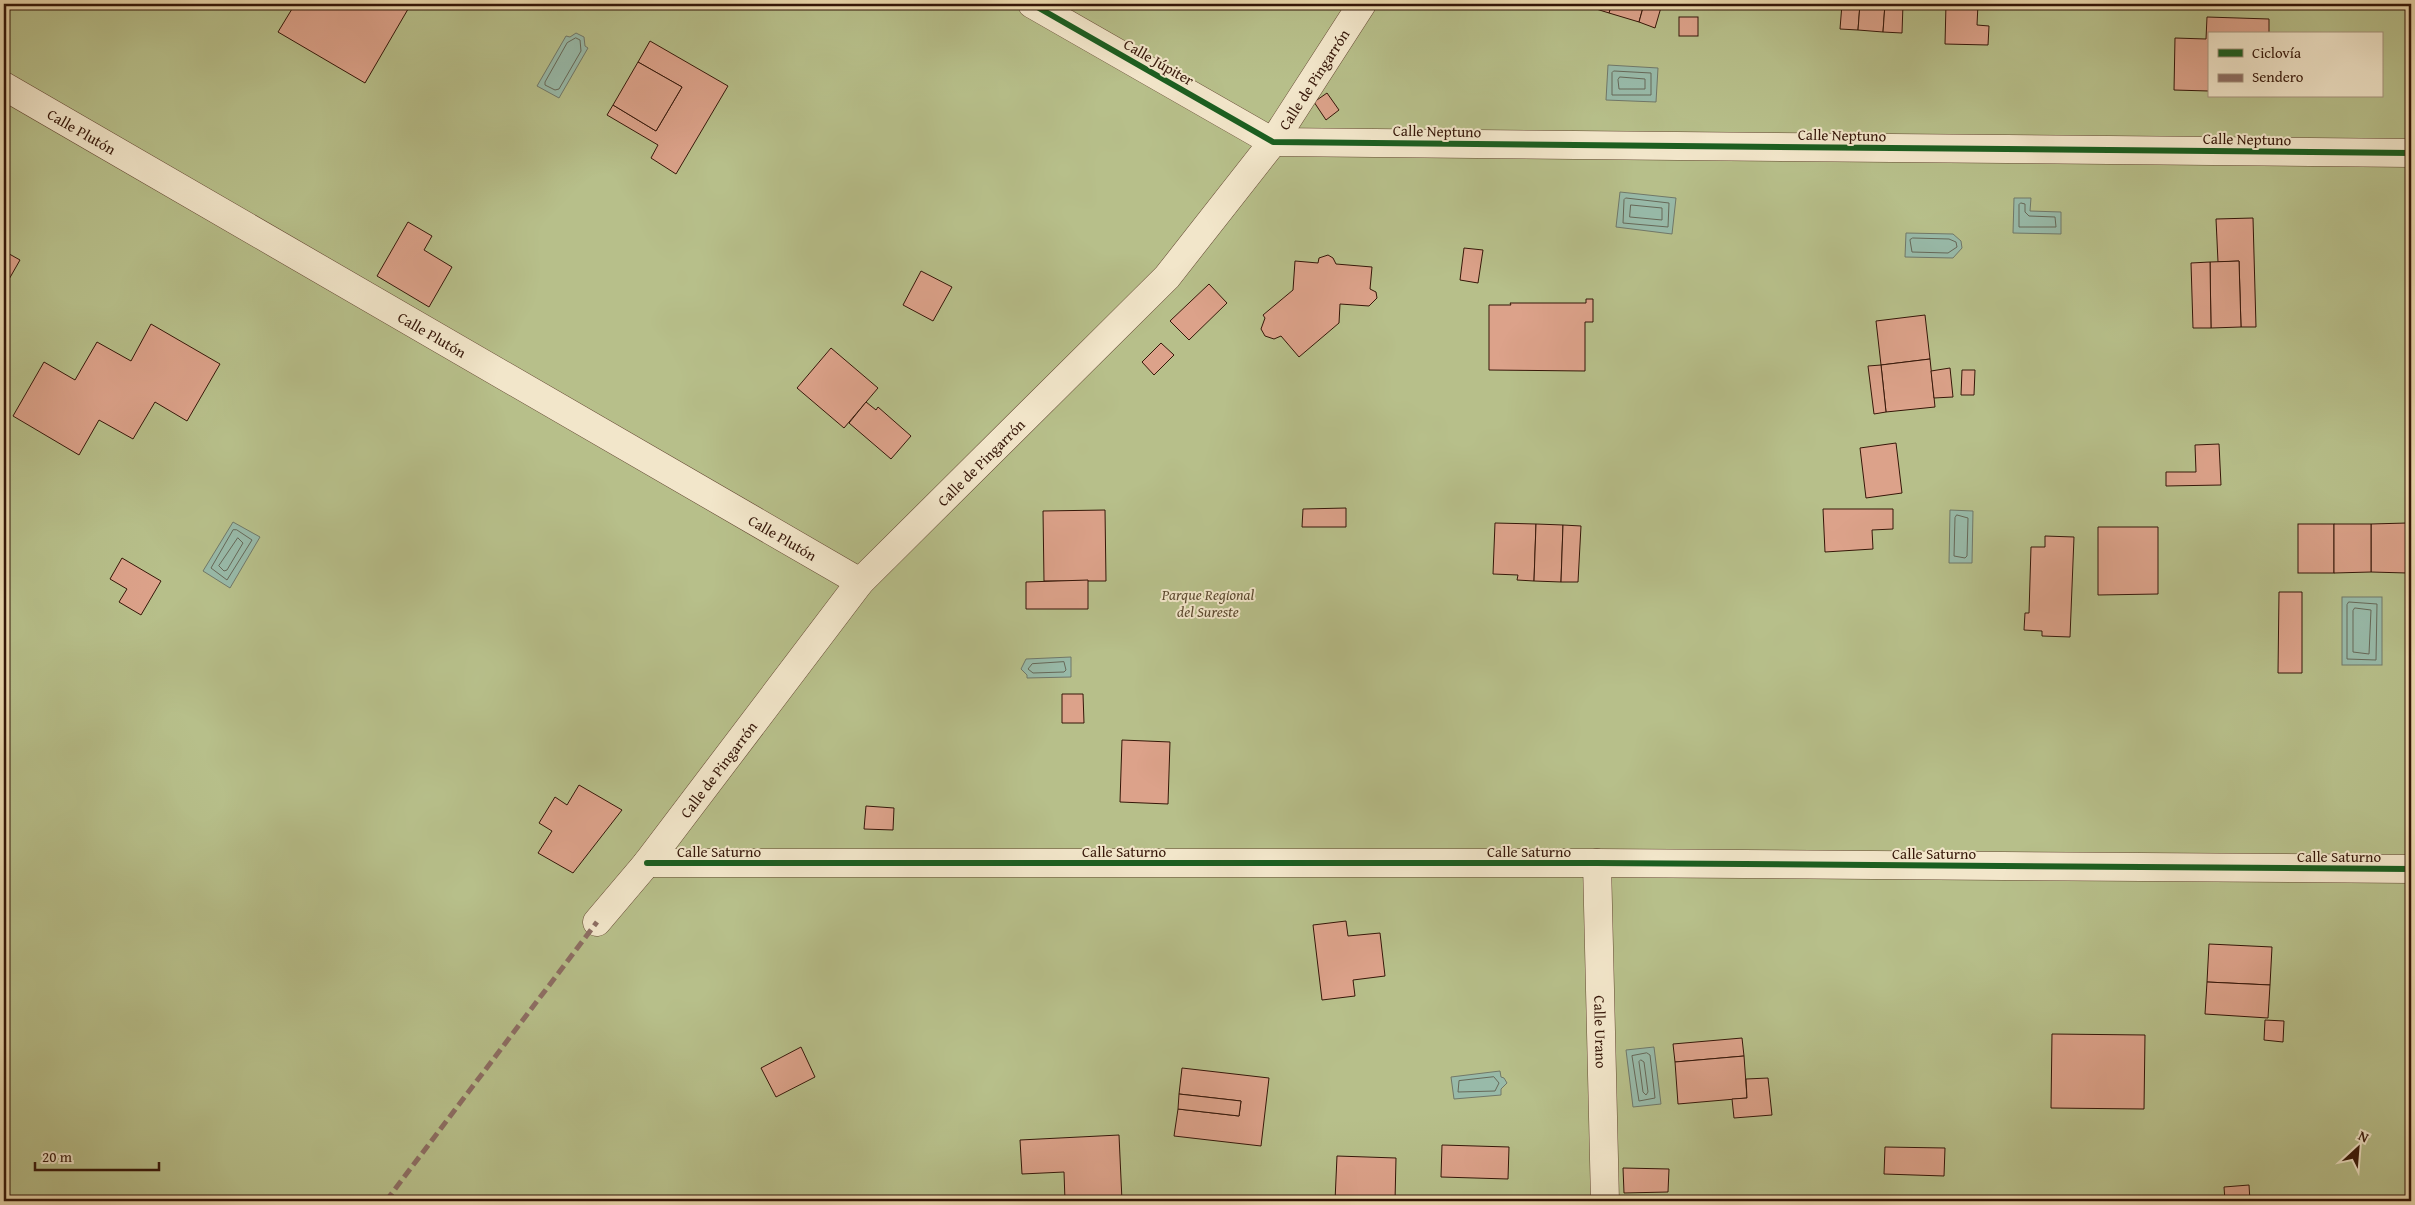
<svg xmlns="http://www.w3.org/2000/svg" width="2415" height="1205" font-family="'Gentium Book Plus',serif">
<rect width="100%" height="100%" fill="#ebd8ad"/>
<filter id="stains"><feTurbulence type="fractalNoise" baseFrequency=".004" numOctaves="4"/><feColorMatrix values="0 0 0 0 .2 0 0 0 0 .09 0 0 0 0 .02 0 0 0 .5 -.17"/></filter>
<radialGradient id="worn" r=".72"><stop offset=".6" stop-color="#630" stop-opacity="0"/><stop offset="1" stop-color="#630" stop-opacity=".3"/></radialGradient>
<path fill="#b7bf8a" stroke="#766a49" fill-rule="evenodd" d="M 4,4 L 2411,4 L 2411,1201 L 4,1201 ZM 2209,34 L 2381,34 L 2381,96 L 2209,96 Z"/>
<g fill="#98baa9" stroke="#707869">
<polygon points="576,33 584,37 585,46 588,48 559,98 537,86 566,36 570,37"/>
<polygon points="1608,65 1658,68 1656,102 1606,100"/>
<polygon points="1620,192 1676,198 1672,234 1616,227"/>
<polygon points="2014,198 2031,198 2030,211 2061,212 2061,234 2013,233"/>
<polygon points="1906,233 1953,234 1961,241 1962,248 1953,258 1905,257"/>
<polygon points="1950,510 1973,511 1972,563 1949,563"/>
<polygon points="233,522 260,537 230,588 203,571"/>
<rect x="2342" y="597" width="40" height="68"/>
<polygon points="1071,657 1071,677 1027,678 1027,675 1021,669 1026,659"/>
<polygon points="1654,1047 1661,1104 1633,1107 1626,1050"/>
<polygon points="1500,1071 1501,1077 1504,1078 1507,1083 1501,1089 1501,1095 1454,1099 1451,1077"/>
</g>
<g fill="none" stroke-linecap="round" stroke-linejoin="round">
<g stroke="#666858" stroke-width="1">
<polygon points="576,38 580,40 581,51 559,89 555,90 545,85 545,82 567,43"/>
<polygon points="1614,71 1651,73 1651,95 1612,95 1612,73"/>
<polygon points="1620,77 1645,79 1645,89 1619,89 1618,80"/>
<polygon points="1626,198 1669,203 1668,227 1623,223 1624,200"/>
<polygon points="2021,203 2025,204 2025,212 2029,216 2055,217 2056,227 2019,227 2019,205"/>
<polygon points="1631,205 1662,208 1662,220 1630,217"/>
<polygon points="1913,238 1949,239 1956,242 1957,247 1948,253 1912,252 1910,240"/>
<polygon points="1957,515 1968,518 1967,556 1965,558 1954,556 1955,518"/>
<polygon points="237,530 252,540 227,580 211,568 233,530"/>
<polygon points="238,538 243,543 227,570 224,571 219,566"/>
<polygon points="2349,602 2377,604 2376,660 2347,659 2347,605"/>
<polygon points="2355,608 2371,610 2369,654 2353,652 2353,611"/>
<polygon points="1064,662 1066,670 1064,672 1033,673 1028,669 1032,664"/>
<polygon points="1647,1053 1650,1055 1655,1098 1639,1101 1632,1056"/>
<polygon points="1641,1060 1644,1062 1648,1092 1646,1095 1643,1092 1639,1062"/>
<polygon points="1494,1077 1499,1083 1495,1091 1458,1092 1459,1081"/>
</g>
</g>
<g fill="#dca28a" stroke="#351608">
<polygon points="295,4 356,5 411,4 365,83 278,32"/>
<polygon points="1594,4 1612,4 1609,13 1593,8"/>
<polygon points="1612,4 1644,4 1639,22 1609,13"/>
<polygon points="1644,4 1662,4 1655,28 1639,22"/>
<polygon points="1842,4 1860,4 1858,30 1840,29"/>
<polygon points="1860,4 1885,4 1883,32 1858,30"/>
<polygon points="1885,4 1903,4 1902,33 1883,32"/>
<polygon points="1946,4 1978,4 1977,25 1989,26 1988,45 1945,44"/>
<rect x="1679" y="17" width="19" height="19"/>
<polygon points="2207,17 2269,19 2269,34 2209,34 2209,91 2174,90 2175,38 2206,39"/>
<polygon points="650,41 728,86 676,174 651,158 658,145 607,115 613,105 656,131 682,87 638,62"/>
<polygon points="638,62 682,87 656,131 613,105"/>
<polygon points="1327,93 1339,110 1326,120 1314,102"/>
<polygon points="2253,218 2256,327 2241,327 2239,261 2218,262 2216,219"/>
<polygon points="408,222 432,236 424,250 452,267 429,307 377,276"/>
<polygon points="1464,248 1483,250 1478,283 1460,280"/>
<polygon points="4,251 20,260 4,288"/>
<polygon points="1328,255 1333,258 1336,264 1372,267 1370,289 1376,292 1377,298 1369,306 1340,304 1339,323 1299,357 1281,336 1274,339 1265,336 1261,329 1265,318 1263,315 1293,290 1295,261 1318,263 1319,258"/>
<polygon points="2239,261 2241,327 2211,328 2210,262"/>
<polygon points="2210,262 2211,328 2193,328 2191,263"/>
<polygon points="921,271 952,287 933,321 903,305"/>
<polygon points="1209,284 1227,303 1189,340 1170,321"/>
<polygon points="1586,299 1593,299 1593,322 1585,322 1585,371 1489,370 1489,305 1511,305 1510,303 1586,303"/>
<polygon points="1925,315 1930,359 1881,365 1876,321"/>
<polygon points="151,324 220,364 187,421 155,402 133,439 99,420 79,455 13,416 44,362 75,380 97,342 131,361"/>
<polygon points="1161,343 1174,355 1154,375 1142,362"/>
<polygon points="831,348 878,388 844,428 797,388"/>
<polygon points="1930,359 1935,407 1886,412 1881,365"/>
<polygon points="1881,365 1886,412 1874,414 1868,366"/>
<polygon points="1950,368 1953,397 1934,398 1931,371"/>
<polygon points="1962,370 1975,370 1974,395 1961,395"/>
<polygon points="866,402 876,410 878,407 911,436 891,459 849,423"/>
<polygon points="1896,443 1902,493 1866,498 1860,448"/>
<polygon points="2219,444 2221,485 2166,486 2166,472 2196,472 2195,445"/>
<polygon points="1346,508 1346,527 1302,527 1303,509"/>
<polygon points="1823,509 1893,509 1893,529 1872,530 1873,549 1825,552"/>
<polygon points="1105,510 1106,581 1044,581 1043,511"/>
<polygon points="1495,523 1536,524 1534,581 1517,580 1518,575 1493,574"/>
<polygon points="2407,523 2407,573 2371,572 2371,524"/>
<polygon points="1536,524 1563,525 1561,582 1534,581"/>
<rect x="2298" y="524" width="36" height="49"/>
<polygon points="2334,524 2371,524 2371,572 2334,573"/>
<polygon points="1563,525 1581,526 1578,582 1561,582"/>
<polygon points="2098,527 2158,527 2158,594 2098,595"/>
<polygon points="2045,536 2074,537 2070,637 2042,636 2042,631 2024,630 2025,613 2029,613 2031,547 2045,547"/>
<polygon points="122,558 161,581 141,615 119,602 127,589 110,579"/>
<polygon points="1088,580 1088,609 1026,609 1026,582"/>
<polygon points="2279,592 2302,592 2302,673 2278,673"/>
<polygon points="1062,694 1083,694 1084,723 1062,723"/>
<polygon points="1122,740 1170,742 1168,804 1120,802"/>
<polygon points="579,785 622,810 573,873 538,853 552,831 539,823 555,797 567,805"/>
<polygon points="866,806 894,808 893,830 864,829"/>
<polygon points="1346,921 1348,936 1380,933 1385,976 1353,980 1355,996 1322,1000 1313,925"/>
<polygon points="2209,944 2272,947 2270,985 2207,982"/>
<polygon points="2207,982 2270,985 2268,1018 2205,1014"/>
<polygon points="2265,1020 2284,1021 2283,1042 2264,1040"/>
<polygon points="2052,1034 2145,1035 2144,1109 2051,1108"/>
<polygon points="1742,1038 1744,1056 1675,1062 1673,1044"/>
<polygon points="801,1047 815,1077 776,1097 761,1068"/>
<polygon points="1744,1056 1747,1098 1678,1104 1675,1062"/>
<polygon points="1182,1068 1269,1078 1261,1146 1174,1136 1178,1109 1239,1116 1241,1101 1179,1094"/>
<polygon points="1768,1078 1772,1115 1734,1118 1732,1099 1747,1098 1746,1079"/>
<polygon points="1179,1094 1241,1101 1239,1116 1178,1109"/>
<polygon points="1119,1135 1122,1201 1065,1201 1064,1172 1022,1174 1020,1140"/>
<polygon points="1442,1145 1509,1147 1508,1179 1441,1177"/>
<polygon points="1885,1147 1945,1148 1944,1176 1884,1174"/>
<polygon points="1337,1156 1396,1158 1395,1201 1335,1201"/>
<polygon points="1623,1168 1669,1169 1668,1192 1624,1193"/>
<polygon points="2249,1185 2250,1201 2225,1201 2224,1187"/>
</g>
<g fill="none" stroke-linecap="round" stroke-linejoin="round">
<g stroke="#624631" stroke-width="29">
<g id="street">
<polyline points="1032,4 1273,142 2411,153"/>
<path id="s1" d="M 4,86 L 860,582"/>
<polyline points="647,863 1597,863 2411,869"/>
<path id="s2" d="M 1597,863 L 1605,1201"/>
<path id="s3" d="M 597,922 L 647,863 L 860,582 L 1167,277 L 1273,142 L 1362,4"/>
</g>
</g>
<use href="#street" stroke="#f2e6ca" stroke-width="28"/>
<polyline stroke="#8d6e63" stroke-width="5" stroke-dasharray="10 5" stroke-linecap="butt" points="386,1201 597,922"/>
<g stroke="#f2e6ca" stroke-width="9">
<g id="cycleway">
<polyline points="1032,4 1273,142 2411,153"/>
<polyline points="647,863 1597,863 2411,869"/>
</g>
</g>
<use href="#cycleway" stroke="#1b5e20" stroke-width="6"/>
</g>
<g text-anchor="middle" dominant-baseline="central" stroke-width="4" stroke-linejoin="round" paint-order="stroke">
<g font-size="15" fill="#351608" stroke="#f2e6ca">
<text transform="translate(1159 62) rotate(30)">Calle Júpiter</text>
<text stroke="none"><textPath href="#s3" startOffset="1109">Calle de Pingarrón</textPath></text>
<text stroke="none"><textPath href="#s1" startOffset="90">Calle Plutón</textPath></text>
<text transform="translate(1437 131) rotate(1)">Calle Neptuno</text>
<text transform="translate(1842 135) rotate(1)">Calle Neptuno</text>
<text transform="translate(2247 139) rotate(1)">Calle Neptuno</text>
<text stroke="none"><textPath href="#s1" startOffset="495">Calle Plutón</textPath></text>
<text stroke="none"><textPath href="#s3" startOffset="600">Calle de Pingarrón</textPath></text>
<text stroke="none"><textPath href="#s1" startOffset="900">Calle Plutón</textPath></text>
<text stroke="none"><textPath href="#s3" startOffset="195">Calle de Pingarrón</textPath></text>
<text x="719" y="851">Calle Saturno</text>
<text x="1124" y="851">Calle Saturno</text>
<text x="1529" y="851">Calle Saturno</text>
<text x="1934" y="853">Calle Saturno</text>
<text x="2339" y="856">Calle Saturno</text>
<text stroke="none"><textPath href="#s2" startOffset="169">Calle Urano</textPath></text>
</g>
<g font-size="15" font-style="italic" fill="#5c492f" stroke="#f2e6ca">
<text x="1208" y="594">Parque Regional<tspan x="1208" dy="17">del Sureste</tspan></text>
</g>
</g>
<rect width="2415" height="1205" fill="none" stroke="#ebd8ad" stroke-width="20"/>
<rect x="5" y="5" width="2405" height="1195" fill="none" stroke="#351608" stroke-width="2.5"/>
<rect x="10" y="10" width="2395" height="1185" fill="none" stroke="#351608"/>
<rect x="2208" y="32" width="175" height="65" fill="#f2e6ca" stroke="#a6937c"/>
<rect x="2218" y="49" width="25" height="8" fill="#1b5e20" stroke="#a6937c"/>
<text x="2252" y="58" font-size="15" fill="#351608">Ciclovía</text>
<rect x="2218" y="74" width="25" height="8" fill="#8d6e63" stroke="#a6937c"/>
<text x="2252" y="82" font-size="15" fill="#351608">Sendero</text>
<g transform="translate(2358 1148) rotate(26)" stroke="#f2e6ca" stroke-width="4" paint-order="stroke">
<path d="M0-4L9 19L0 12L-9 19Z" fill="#351608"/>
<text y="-8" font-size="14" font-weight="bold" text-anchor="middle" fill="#351608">N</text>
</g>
<path d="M35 1162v8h124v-8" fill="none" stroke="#351608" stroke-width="2.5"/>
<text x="42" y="1162" font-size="15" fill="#351608" stroke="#f2e6ca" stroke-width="4" paint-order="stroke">20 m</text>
<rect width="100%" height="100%" filter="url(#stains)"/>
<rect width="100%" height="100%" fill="url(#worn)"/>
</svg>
